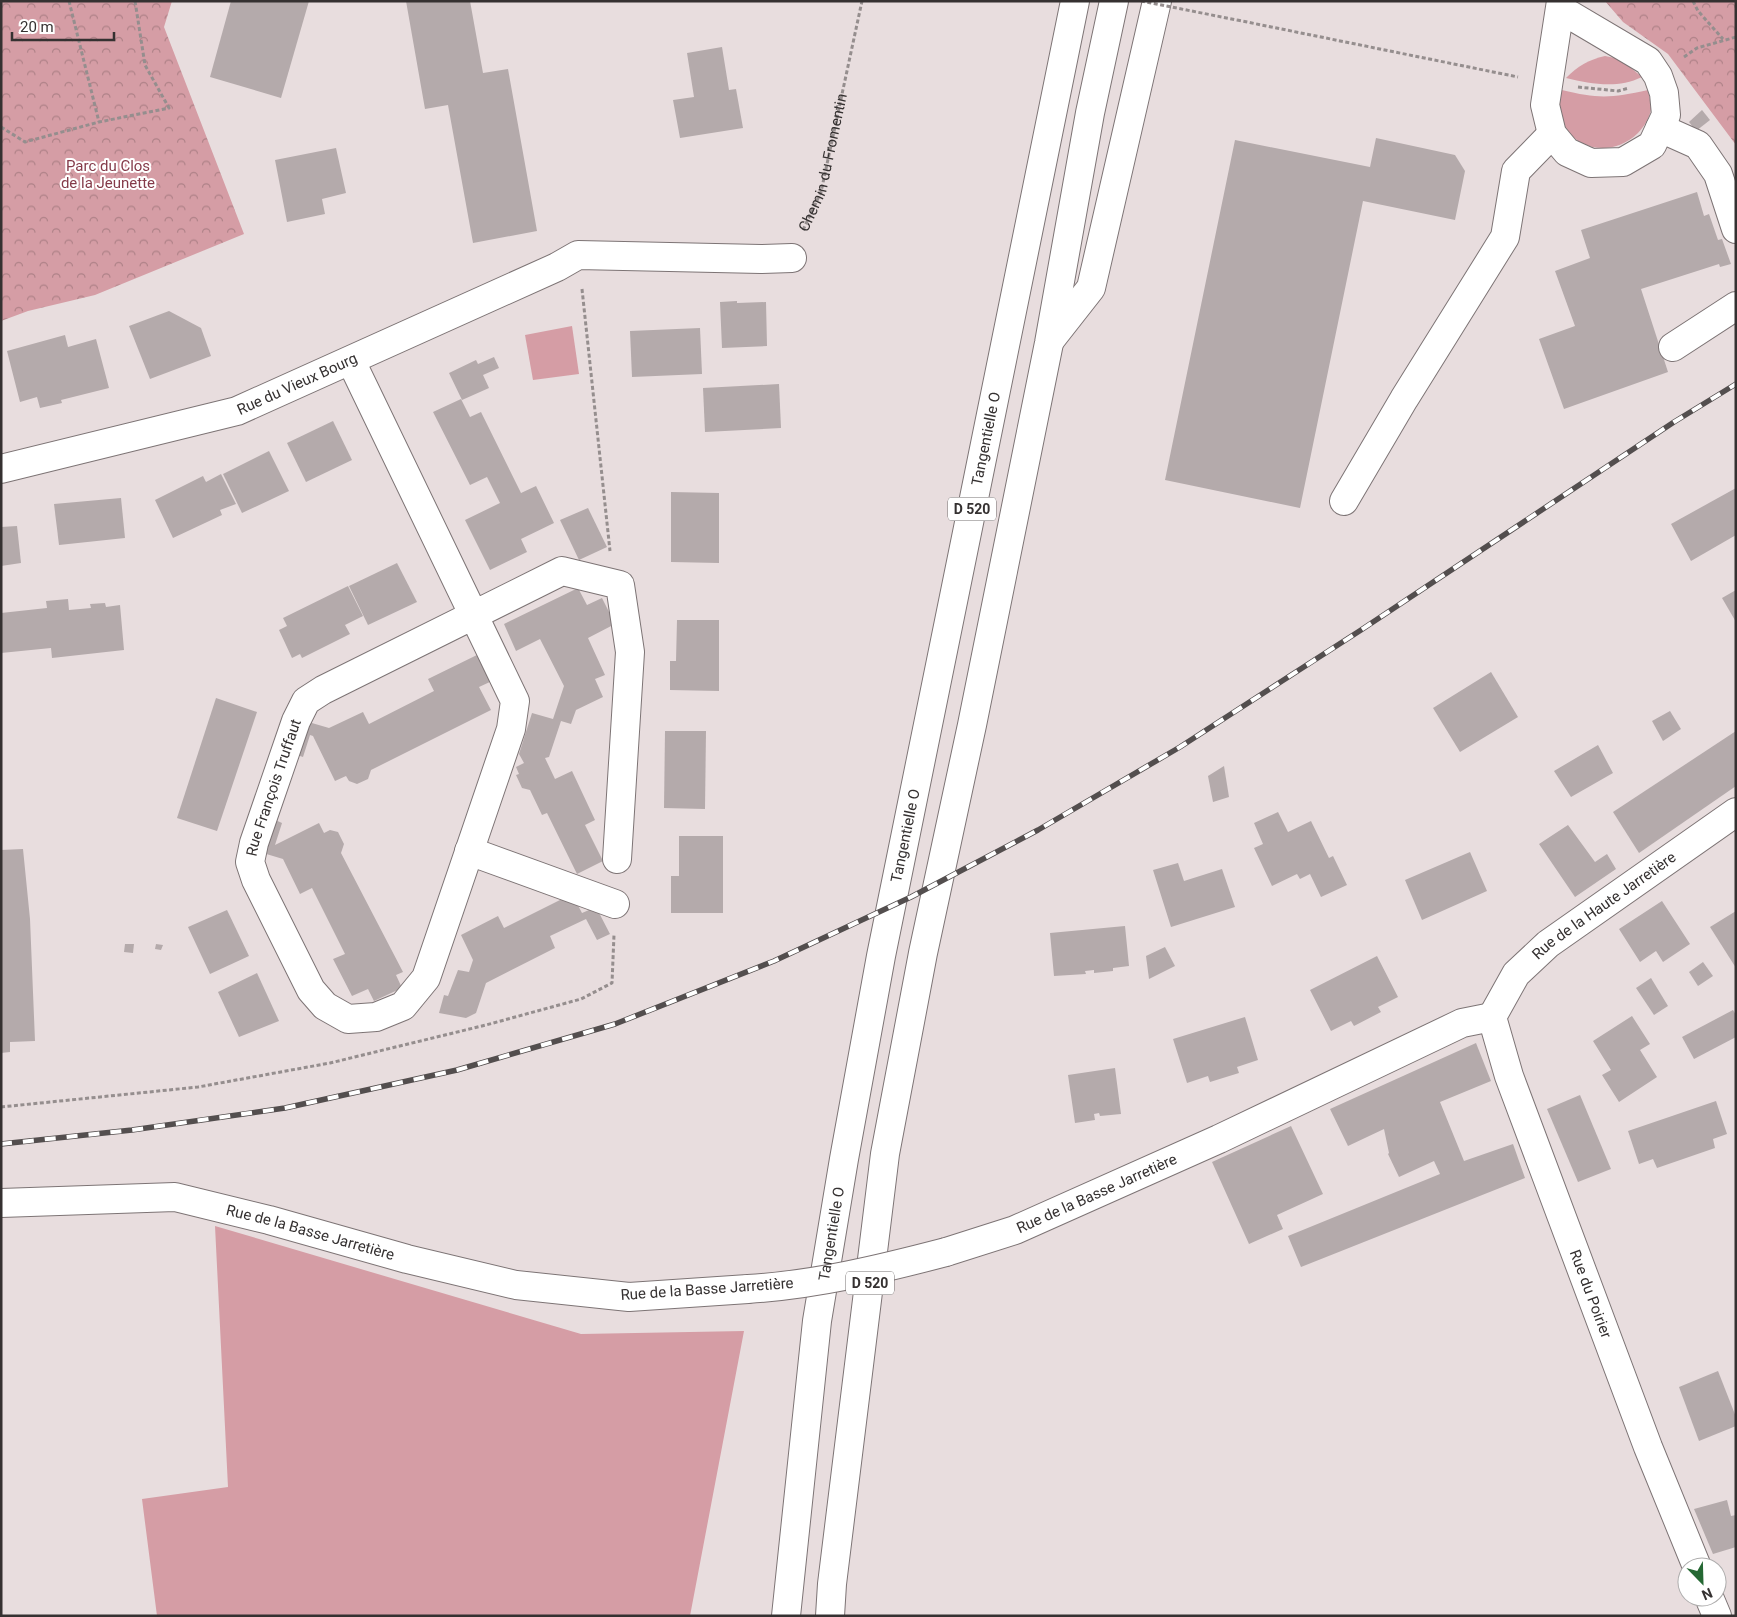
<svg xmlns="http://www.w3.org/2000/svg" width="1737" height="1617" font-family="Roboto,sans-serif">
<defs>
<pattern id="park-crowns" width="20" height="18" patternUnits="userSpaceOnUse" patternTransform="scale(1.25)"><rect width="20" height="18" fill="#d59da5"/><path d="M2 6a3 3 0 1 1 6 0M12 15a3 3 0 1 1 6 0" fill="none" stroke="#ae8187"/></pattern>
</defs>
<rect width="100%" height="100%" fill="#e8ddde"/>
<g fill="#d59da5">
<path d="M 1605,56 L 1620,59 L 1642,77 C 1617,89 1592,84 1566,78 C 1578,66 1588,60 1605,56 Z"/>
<path d="M 1562,90 C 1598,99 1612,98 1648,90 C 1649,95 1651,103 1651,109 C 1650,117 1644,127 1638,133 C 1602,168 1546,137 1562,90 Z"/>
<polygon points="572,326 579,374 533,380 525,335"/>
<polygon points="215,1226 581,1334 744,1331 690,1616 157,1616 142,1499 228,1487"/>
</g>
<g fill="url(#park-crowns)">
<polygon points="1,1 172,1 164,27 244,234 95,295 28,311 1,321"/>
<polygon points="1605,1 1736,1 1736,145 1668,54 1623,22"/>
</g>
<g fill="#b4aaab">
<polygon points="231,1 309,1 281,98 210,77"/>
<polygon points="406,1 470,1 483,73 508,69 537,231 473,243 448,105 425,109"/>
<polygon points="722,47 729,90 736,89 743,128 680,138 673,100 694,97 687,53"/>
<polygon points="1702,110 1710,120 1696,131 1689,122"/>
<polygon points="1376,138 1455,155 1465,171 1455,220 1363,201 1300,508 1165,480 1235,140 1370,167"/>
<polygon points="336,148 346,193 322,199 325,214 287,222 275,160"/>
<polygon points="1697,192 1704,216 1709,214 1718,240 1722,239 1731,264 1720,267 1719,264 1641,289 1668,372 1564,409 1539,339 1575,326 1555,271 1590,258 1581,230"/>
<polygon points="737,301 737,303 766,302 767,346 722,348 720,302"/>
<polygon points="169,311 201,328 211,356 150,379 129,326"/>
<polygon points="700,328 702,374 632,377 630,331"/>
<polygon points="65,335 68,347 96,339 109,388 61,400 62,403 40,408 37,397 20,402 7,351"/>
<polygon points="494,357 499,368 483,375 489,388 462,400 449,373 476,360 478,364"/>
<polygon points="779,384 781,428 705,432 703,388"/>
<polygon points="461,399 470,417 481,412 521,493 536,486 554,523 521,539 527,552 490,570 465,520 500,503 487,477 470,485 433,412"/>
<polygon points="333,421 352,460 306,482 287,443"/>
<polygon points="269,451 289,491 242,513 223,474"/>
<polygon points="221,474 236,504 220,510 222,515 173,538 155,500 203,476 206,482"/>
<polygon points="1736,488 1736,535 1691,561 1671,524"/>
<polygon points="671,492 719,493 719,563 671,562"/>
<polygon points="121,498 125,538 59,545 54,504"/>
<polygon points="588,508 607,547 579,560 560,520"/>
<polygon points="17,526 21,563 1,566 1,527"/>
<polygon points="397,563 417,602 368,625 349,586"/>
<polygon points="348,586 363,616 345,625 350,634 302,658 300,654 292,658 279,630 287,626 283,618"/>
<polygon points="578,588 587,605 602,598 615,624 588,638 605,675 595,679 603,697 576,710 571,724 561,721 549,757 545,758 555,779 572,771 595,820 585,825 603,861 577,874 547,813 542,815 530,790 522,788 516,775 519,774 516,767 524,763 519,754 532,713 553,719 564,686 540,639 516,651 504,624"/>
<polygon points="1736,590 1736,622 1722,598"/>
<polygon points="68,599 69,610 91,608 90,604 105,603 106,607 120,605 124,650 52,658 51,648 1,653 1,613 47,608 46,601"/>
<polygon points="677,620 719,620 719,691 670,690 670,661 676,661"/>
<polygon points="479,654 492,681 479,687 491,710 371,770 368,779 357,784 349,781 346,776 335,781 313,736 310,735 303,757 294,754 305,721 329,728 363,712 369,724 434,691 428,679"/>
<polygon points="1491,672 1518,717 1460,752 1433,708"/>
<polygon points="216,698 257,712 217,831 177,818"/>
<polygon points="1670,711 1681,729 1663,741 1652,721"/>
<polygon points="665,731 706,731 705,809 664,808"/>
<polygon points="1736,731 1736,786 1639,853 1613,812"/>
<polygon points="1598,745 1613,773 1571,797 1554,771"/>
<polygon points="1224,766 1229,797 1213,802 1208,776"/>
<polygon points="1278,812 1288,832 1311,821 1329,858 1333,856 1347,885 1321,897 1310,874 1300,879 1297,874 1272,886 1254,848 1263,844 1254,823"/>
<polygon points="273,819 282,823 275,845 319,823 324,833 330,830 338,832 344,844 341,853 403,972 396,975 402,988 374,1001 368,989 352,996 333,959 345,954 312,888 300,894 283,859 263,853"/>
<polygon points="1568,825 1595,862 1607,854 1616,869 1575,897 1539,844"/>
<polygon points="679,836 723,836 723,913 671,913 671,876 679,876"/>
<polygon points="23,849 30,919 35,1041 10,1042 10,1052 1,1053 1,850"/>
<polygon points="1470,852 1487,891 1422,920 1405,880"/>
<polygon points="1178,863 1184,881 1222,869 1235,907 1171,927 1153,870"/>
<polygon points="572,894 582,913 596,907 610,934 597,940 586,919 550,936 555,948 486,983 476,1013 466,1018 439,1013 444,995 448,996 458,970 469,972 473,960 461,935 498,916 504,928"/>
<polygon points="1662,901 1690,944 1663,962 1656,951 1640,962 1619,929"/>
<polygon points="227,910 249,956 210,974 188,927"/>
<polygon points="1736,911 1736,968 1710,927"/>
<polygon points="1125,926 1129,966 1113,968 1113,971 1094,973 1094,970 1085,971 1086,974 1054,976 1050,933"/>
<polygon points="125,944 134,944 133,953 124,952"/>
<polygon points="156,944 163,945 161,950 155,949"/>
<polygon points="1165,947 1175,966 1149,979 1146,956"/>
<polygon points="1377,956 1398,997 1378,1007 1381,1012 1354,1026 1351,1021 1331,1031 1310,990"/>
<polygon points="1703,962 1713,976 1698,986 1689,972"/>
<polygon points="257,973 279,1021 239,1037 218,992"/>
<polygon points="1651,978 1668,1006 1654,1015 1636,988"/>
<polygon points="1733,1010 1736,1015 1736,1037 1694,1059 1682,1037"/>
<polygon points="1632,1016 1650,1044 1640,1050 1657,1077 1619,1102 1602,1075 1611,1070 1593,1041"/>
<polygon points="1245,1017 1258,1060 1237,1067 1239,1073 1210,1082 1208,1076 1187,1083 1173,1039"/>
<polygon points="1476,1043 1491,1081 1440,1102 1464,1161 1513,1144 1525,1178 1301,1267 1288,1236 1440,1174 1434,1161 1399,1177 1388,1154 1389,1153 1384,1129 1348,1146 1330,1109"/>
<polygon points="1115,1068 1121,1114 1100,1116 1099,1113 1094,1114 1095,1120 1075,1123 1068,1075"/>
<polygon points="1580,1095 1611,1169 1578,1182 1547,1109"/>
<polygon points="1716,1101 1727,1134 1713,1139 1715,1148 1657,1168 1653,1159 1639,1164 1628,1131"/>
<polygon points="1291,1126 1323,1194 1277,1215 1283,1229 1249,1244 1212,1162"/>
<polygon points="1718,1371 1736,1417 1736,1426 1699,1441 1679,1387"/>
<polygon points="1727,1500 1731,1516 1736,1515 1736,1547 1713,1554 1694,1509"/>
</g>
<g fill="none" stroke-linecap="round" stroke-linejoin="round">
<g stroke="#7d7475" stroke-width="30">
<g id="minor">
<polyline points="1560,9 1648,61 1658,76 1664,93 1666,115 1652,145 1623,162 1591,163 1567,152 1552,134 1545,105 1561,1"/>
<polyline points="1660,128 1698,145 1718,174 1736,229"/>
<polyline points="1673,347 1736,306"/>
<path id="s2" d="M 351,361 L 515,701 L 511,729 L 426,978 L 403,1006 L 376,1017 L 348,1019 L 325,1006 L 311,990 L 256,880 L 250,862 L 254,843 L 296,721 L 306,701 L 323,690 L 562,571 L 620,585 L 630,652 L 617,859"/>
<path id="s3" d="M 1,469 L 237,411 L 557,267 L 578,255 L 761,259 L 792,258"/>
<polyline points="1344,501 1404,399 1505,237 1516,171 1552,134"/>
<polyline points="469,851 615,904"/>
<path id="s4" d="M 1492,1017 L 1509,1076 L 1648,1447 L 1697,1567"/>
<path id="s5" d="M 1492,1017 L 1516,974 L 1548,944 L 1736,812"/>
<path id="s6" d="M 1,1203 L 175,1197 L 269,1220 L 407,1259 L 516,1285 L 629,1297 L 748,1289"/>
<path id="s7" d="M 946,1252 L 1015,1230 L 1219,1139 L 1462,1023 L 1492,1017"/>
<polyline points="1709,1597 1717,1616"/>
</g>
</g>
<g stroke="#7d7475" stroke-width="30">
<g id="major">
<polyline points="1051,339 1091,288 1157,1"/>
<path id="s8" d="M 786,1616 L 817,1321 L 844,1159 L 881,956 L 1075,1"/>
<polyline points="830,1616 832,1584 885,1154 923,953 972,725 1049,343 1090,113 1114,1"/>
</g>
</g>
<g stroke="#958e8e" stroke-width="3" stroke-dasharray="4 2.5" stroke-linecap="butt">
<polyline points="69,1 99,122"/>
<polyline points="1693,1 1698,11 1723,39"/>
<polyline points="1237,20 1518,77"/>
<polyline points="1684,57 1697,48 1736,37"/>
<polyline points="1578,87 1618,91 1629,88"/>
<polyline points="1,127 25,142 99,122 169,108 145,65 135,1"/>
<path id="s1" d="M 803,230 L 821,192 L 862,1"/>
<polyline points="582,289 610,551"/>
<polyline points="1,1107 198,1087 330,1063 486,1025 581,999 612,983 614,935"/>
</g>
<use href="#minor" stroke="#fff" stroke-width="28"/>
<use href="#major" stroke="#fff" stroke-width="28"/>
<g stroke="#534e4e" stroke-width="5.5">
<polyline id="rail" points="1,1144 132,1130 285,1108 457,1070 615,1024 774,961 911,897 1038,830 1180,747 1361,630 1674,422 1736,384"/>
</g>
<use href="#rail" stroke="#fff" stroke-width="4" stroke-dasharray="11" stroke-linecap="butt"/>
<g stroke="#7d7475" stroke-width="30" stroke-linecap="butt">
<path id="minor-bridge" d="M 748,1289 C 815,1285 881,1269 946,1252"/>
</g>
<polyline stroke="#958e8e" stroke-width="3" stroke-dasharray="4 2.5" stroke-linecap="butt" points="1141,1 1237,20"/>
<use href="#minor-bridge" stroke="#fff" stroke-width="28"/>
</g>
<g text-anchor="middle" dominant-baseline="central" stroke-width="4" stroke-linejoin="round" paint-order="stroke">
<g fill="#fff" stroke="#726f6f" stroke-width="1">
<rect x="948" y="497.5" width="48" height="23" rx="4"/>
<rect x="846" y="1271.5" width="48" height="23" rx="4"/>
</g>
<g font-size="14" font-weight="bold" fill="#353131">
<text x="972" y="509">D 520</text>
<text x="870" y="1283">D 520</text>
</g>
<g font-size="15" fill="#353131" stroke="#fff">
<text stroke="none"><textPath href="#s1" startOffset="71">Chemin du Fromentin</textPath></text>
<text stroke="none"><textPath href="#s3" startOffset="309">Rue du Vieux Bourg</textPath></text>
<text stroke="none"><textPath href="#s8" startOffset="1195">Tangentielle O</textPath></text>
<text stroke="none"><textPath href="#s2" startOffset="1030">Rue François Truffaut</textPath></text>
<text stroke="none"><textPath href="#s8" startOffset="790">Tangentielle O</textPath></text>
<text stroke="none"><textPath href="#s5" startOffset="161">Rue de la Haute Jarretière</textPath></text>
<text stroke="none"><textPath href="#s7" startOffset="162">Rue de la Basse Jarretière</textPath></text>
<text stroke="none"><textPath href="#s6" startOffset="314">Rue de la Basse Jarretière</textPath></text>
<text stroke="none"><textPath href="#s8" startOffset="385">Tangentielle O</textPath></text>
<text transform="translate(707 1289) rotate(-4)">Rue de la Basse Jarretière</text>
<text stroke="none"><textPath href="#s4" startOffset="294">Rue du Poirier</textPath></text>
</g>
<g font-size="15" fill="#843a49" stroke="#fff">
<text x="108" y="166">Parc du Clos<tspan x="108" dy="17">de la Jeunette</tspan></text>
</g>
</g>
<rect width="1737" height="1617" fill="none" stroke="#353131" stroke-width="5"/>
<g transform="translate(1702 1582) rotate(157)"><circle r="24" fill="#ffffff" stroke="#aeadad"/>
<path d="M0-4L9 19L0 12L-9 19Z" fill="#256833"/>
<text y="-8" font-size="14" font-weight="bold" text-anchor="middle" fill="#353131">N</text>
</g>
<path d="M12 32v8h102v-8" fill="none" stroke="#353131" stroke-width="2.5"/>
<text x="20" y="32" font-size="15" fill="#353131" stroke="#ffffff" stroke-width="4" paint-order="stroke">20 m</text>
</svg>
